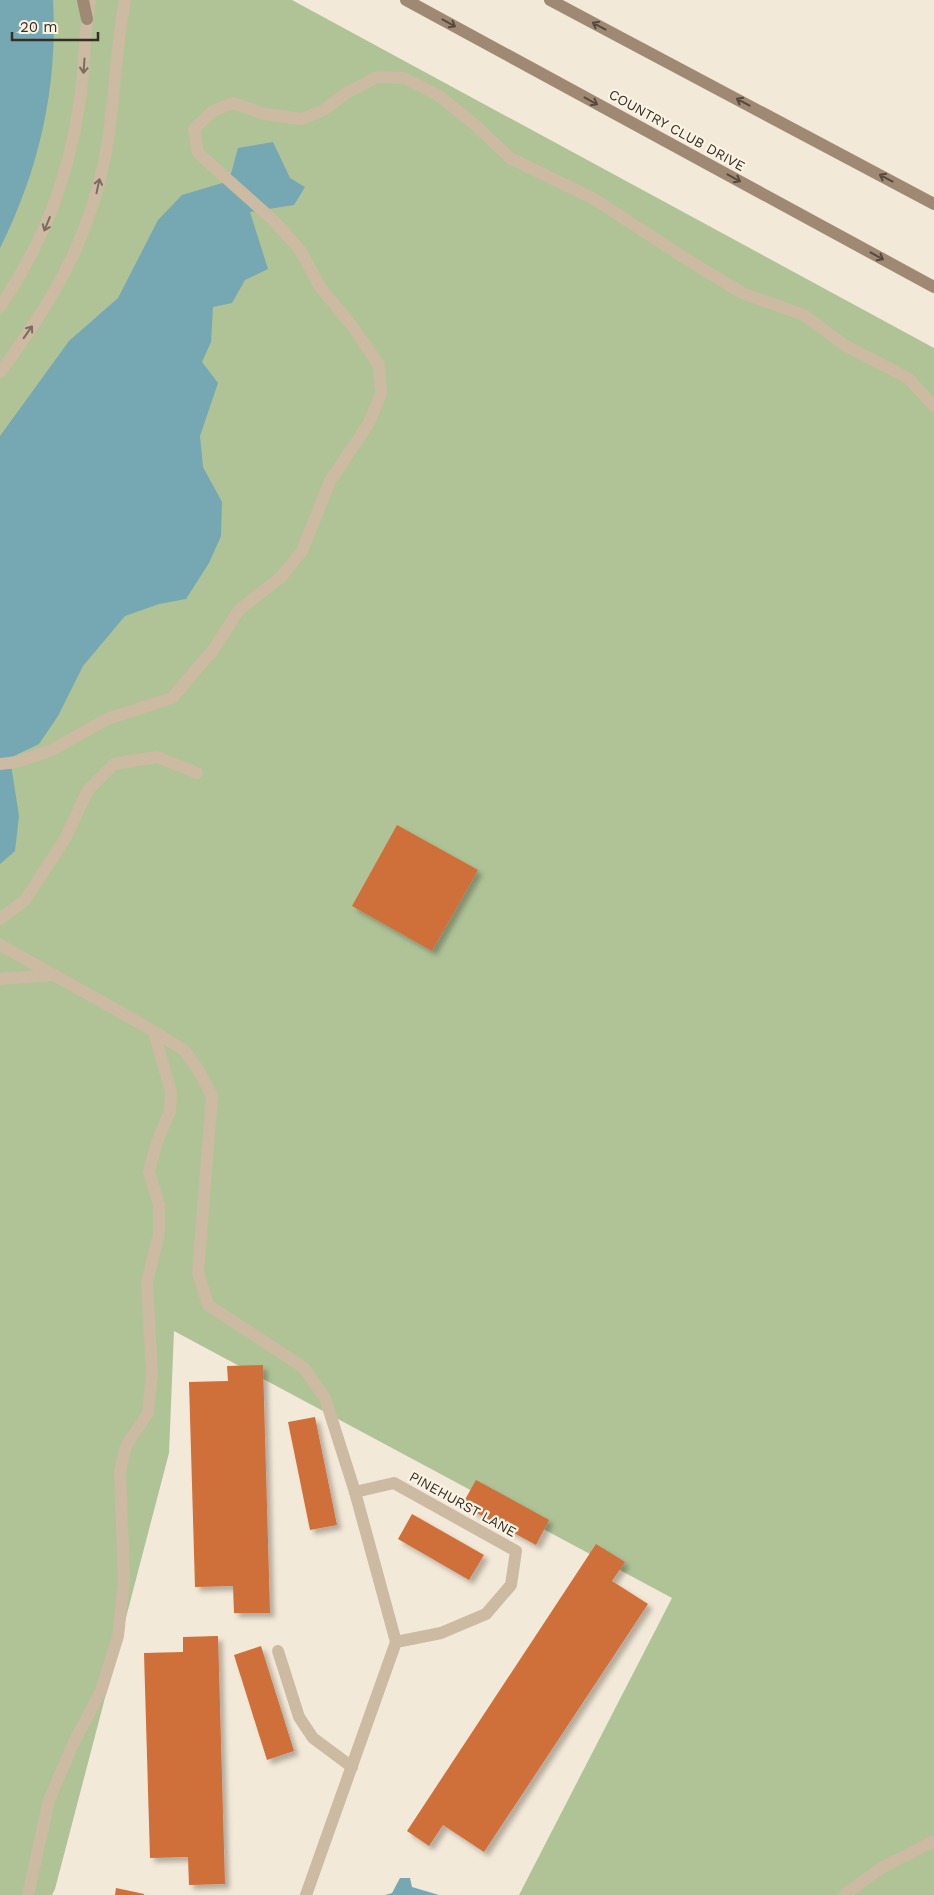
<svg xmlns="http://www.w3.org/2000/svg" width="934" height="1895" font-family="'Work Sans',sans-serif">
<defs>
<filter id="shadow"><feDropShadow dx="4.5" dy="4.5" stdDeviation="2.5" flood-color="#0004"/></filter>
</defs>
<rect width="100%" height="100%" fill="#f3e9d8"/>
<polygon fill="#afc397" points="0,0 292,0 934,348 934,1895 519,1895 672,1598 174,1331 169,1453 55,1889 52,1895 0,1895"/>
<g fill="#75a8b2">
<path d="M 0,0 L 53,0 C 58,87 39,170 0,248 Z"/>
<polygon points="273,142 290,178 305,187 294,205 250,212 268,269 245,280 232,303 213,307 211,342 202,362 218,383 200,436 203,467 222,502 221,536 209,563 186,599 159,604 125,616 83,666 58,716 39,744 10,758 19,816 15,851 0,864 0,436 69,341 118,298 158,220 182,195 229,181 238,148"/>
<polygon points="400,1878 410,1878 412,1887 439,1895 385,1895 392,1893"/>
</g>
<g fill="#cf6f3a" filter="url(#shadow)">
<polygon points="397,825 478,870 432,951 352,906"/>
<polygon points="263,1365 270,1613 234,1613 233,1586 195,1587 189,1382 228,1381 227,1366"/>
<polygon points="315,1417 337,1525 310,1530 288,1422"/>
<polygon points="476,1480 549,1520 536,1545 462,1505"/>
<polygon points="412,1514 484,1555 469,1580 398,1539"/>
<polygon points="596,1544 625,1562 612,1581 648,1604 484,1852 443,1825 429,1846 407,1831"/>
<polygon points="218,1636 225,1884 189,1885 188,1857 150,1858 144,1653 183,1652 183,1637"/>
<polygon points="261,1646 294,1751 267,1760 234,1655"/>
<polygon points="116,1888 144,1894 144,1895 115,1895"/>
</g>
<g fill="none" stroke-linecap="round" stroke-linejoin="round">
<g stroke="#ccbaa3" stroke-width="12">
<path d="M 0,307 C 44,241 69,178 80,99 C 85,66 84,33 90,0"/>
<path d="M 0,372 C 10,360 18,347 27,334 C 68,276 97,211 108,140 C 115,93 116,46 125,0"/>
<polyline points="0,764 17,762 52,750 107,719 172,698 213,650 239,610 281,577 302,551 330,481 369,423 381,393 379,365 353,327 320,287 301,251 272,219 198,153 194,129 213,111 233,103 265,114 302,119 324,110 346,93 377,77 404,78 438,95 474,124 510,158 594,199 691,262 742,293 804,315 846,346 908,378 934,406"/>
<polyline points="0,919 25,900 65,839 88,790 114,764 157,757 197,773"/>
<polyline points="0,945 145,1026 184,1050 198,1069 212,1096 198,1273 208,1305 303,1367 325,1398 355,1492"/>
<polyline points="0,979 55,975"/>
<polyline points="278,1651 299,1717 313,1738 352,1767"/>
<polyline points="28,1895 49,1800 75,1740 101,1691 118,1636 124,1580 120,1471 126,1446 148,1413 152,1374 147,1282 159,1234 159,1205 149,1171 157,1142 170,1111 171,1092 154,1032"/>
<polyline points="844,1895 881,1868 934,1841"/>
</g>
<polyline stroke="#ccbaa3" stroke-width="12" points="306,1895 396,1642 355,1492 394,1483 516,1551 511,1585 486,1614 441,1633 396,1642"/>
<g stroke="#9f8974" stroke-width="12">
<polyline points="83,0 87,19"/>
<polyline points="406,0 934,287"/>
<polyline points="550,0 934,204"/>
</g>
</g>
<defs><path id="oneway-shaft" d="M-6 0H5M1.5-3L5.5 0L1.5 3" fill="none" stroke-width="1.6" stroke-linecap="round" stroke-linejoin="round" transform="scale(1.25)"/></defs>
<g stroke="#56493d">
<use href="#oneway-shaft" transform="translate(449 23) rotate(29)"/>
<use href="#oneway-shaft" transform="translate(599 26) rotate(-152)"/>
<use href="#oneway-shaft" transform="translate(591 101) rotate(29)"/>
<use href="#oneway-shaft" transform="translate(743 102) rotate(-152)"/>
<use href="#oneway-shaft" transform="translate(734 178) rotate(29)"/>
<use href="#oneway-shaft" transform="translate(886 178) rotate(-152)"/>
<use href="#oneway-shaft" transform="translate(877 256) rotate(29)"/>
</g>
<g stroke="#7a6c5e">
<use href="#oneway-shaft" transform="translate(84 66) rotate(94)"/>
<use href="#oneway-shaft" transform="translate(98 186) rotate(-78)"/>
<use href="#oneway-shaft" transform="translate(47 224) rotate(112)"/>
<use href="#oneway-shaft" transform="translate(28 332) rotate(-55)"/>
</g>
<g text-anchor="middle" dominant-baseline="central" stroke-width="4.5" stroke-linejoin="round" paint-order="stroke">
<g font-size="14" fill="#362d26" stroke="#faf3e4">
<text transform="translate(677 130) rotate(29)">COUNTRY CLUB DRIVE</text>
<text transform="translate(463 1504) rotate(29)">PINEHURST LANE</text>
</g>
</g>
<path d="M12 32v8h86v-8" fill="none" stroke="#362d26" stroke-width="2.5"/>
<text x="20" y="32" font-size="15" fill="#362d26" stroke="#faf3e4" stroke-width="4" paint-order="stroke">20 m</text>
</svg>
